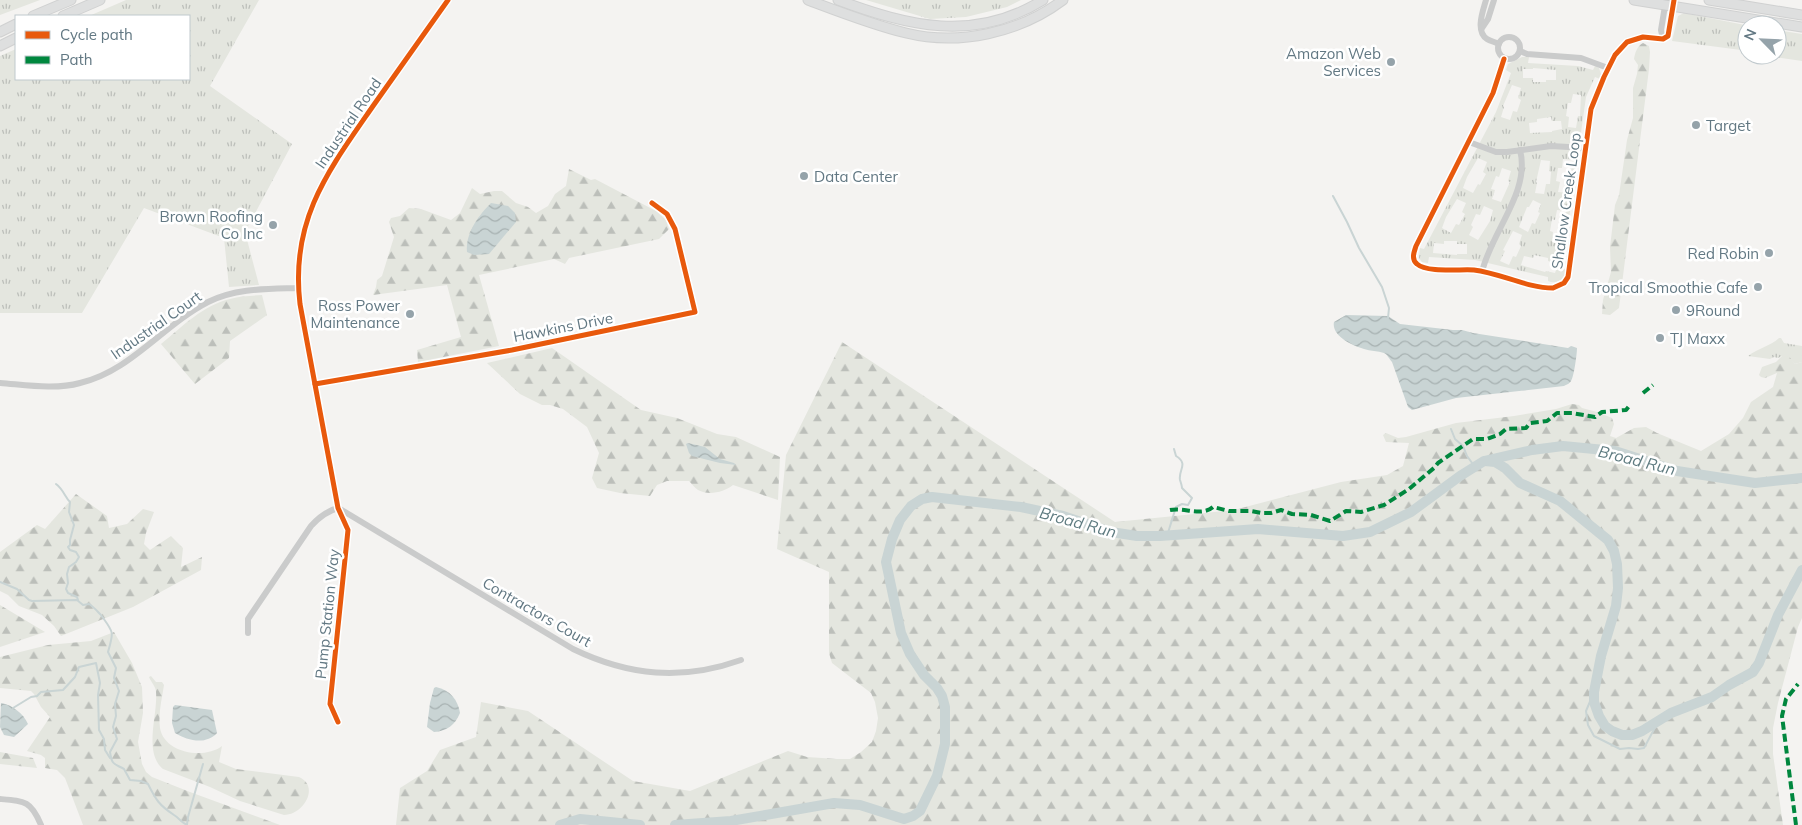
<svg xmlns="http://www.w3.org/2000/svg" width="1802" height="825" font-family="Mulish,sans-serif">
<defs>
<pattern id="grass-tufts" width="24" height="20" patternUnits="userSpaceOnUse" patternTransform="scale(1.25)"><rect width="24" height="20" fill="#e4e6df"/><path d="M3 7l-1-3M5 7V3M7 7l1-3M15 17l-1-3M17 17v-4M19 17l1-3" fill="none" stroke="#bcbfba"/></pattern>
<pattern id="forest-firs" width="22" height="20" patternUnits="userSpaceOnUse" patternTransform="scale(1.25)"><rect width="22" height="20" fill="#e4e6df"/><path d="M5 1l3.5 6h-7zM16 11l3.5 6h-7z" fill="#bcbfba"/></pattern>
<pattern id="water-waves" width="16" height="10" patternUnits="userSpaceOnUse" patternTransform="scale(1.25)"><rect width="16" height="10" fill="#c9d4d4"/><path d="M0 5q4-4 8 0t8 0" fill="none" stroke="#a7b1b1"/></pattern>
</defs>
<rect width="100%" height="100%" fill="#f4f3f1"/>
<g fill="url(#grass-tufts)" fill-rule="evenodd">
<polygon points="0,0 40,0 0,15"/>
<polygon points="126,0 259,0 210,86 292,144 245,232 259,285 229,287 224,238 144,208 82,313 0,313 0,56 16,49 16,79 189,79 189,16 89,16"/>
<polygon points="866,0 1021,0 1007,7 966,17 930,19"/>
<polygon points="1684,13 1745,25 1747,26 1745,52 1741,54 1741,50 1672,41 1678,16"/>
<polygon points="1777,30 1802,34 1802,61 1761,55 1777,55"/>
<path d="M 1522,57 L 1529,57 L 1528,63 L 1578,66 L 1593,70 L 1595,66 L 1599,68 L 1601,74 L 1600,79 L 1595,77 L 1586,97 L 1562,268 L 1566,270 C 1565,279 1557,285 1548,281 L 1548,277 L 1475,260 L 1429,257 L 1428,263 L 1422,262 L 1419,258 L 1420,248 L 1424,249 L 1496,112 L 1511,73 L 1506,70 L 1508,64 ZM 1533,68 L 1556,70 L 1556,80 L 1546,80 L 1546,82 L 1533,82 L 1533,78 L 1523,78 L 1523,69 L 1533,69 ZM 1512,85 L 1521,88 L 1518,98 L 1521,100 L 1517,112 L 1513,111 L 1510,120 L 1501,117 L 1504,107 L 1503,106 ZM 1573,94 L 1581,95 L 1580,116 L 1578,116 L 1576,128 L 1568,127 L 1569,117 L 1566,116 L 1568,103 L 1571,103 ZM 1551,117 L 1552,121 L 1561,121 L 1562,129 L 1552,131 L 1552,132 L 1530,133 L 1529,123 L 1537,122 L 1537,119 ZM 1478,158 L 1487,162 L 1483,172 L 1486,174 L 1480,185 L 1478,184 L 1473,193 L 1463,188 L 1467,177 ZM 1563,159 L 1573,160 L 1571,172 L 1573,172 L 1568,193 L 1558,192 L 1560,182 L 1556,181 L 1558,168 L 1562,168 ZM 1541,160 L 1550,161 L 1549,171 L 1551,172 L 1550,184 L 1546,184 L 1544,194 L 1535,193 L 1537,183 L 1536,182 ZM 1502,168 L 1511,171 L 1508,181 L 1510,182 L 1501,202 L 1492,199 L 1495,190 L 1491,189 L 1496,176 L 1499,177 ZM 1457,199 L 1466,203 L 1462,212 L 1465,214 L 1459,225 L 1456,224 L 1451,233 L 1442,228 L 1446,217 ZM 1533,200 L 1541,204 L 1538,212 L 1540,213 L 1535,224 L 1532,223 L 1528,232 L 1519,227 L 1527,207 L 1529,207 ZM 1484,206 L 1493,210 L 1490,221 L 1478,240 L 1469,235 L 1473,227 L 1471,225 L 1476,214 L 1480,215 ZM 1557,210 L 1566,211 L 1564,222 L 1566,223 L 1561,244 L 1552,242 L 1553,232 L 1550,231 L 1552,219 L 1555,220 ZM 1513,231 L 1522,235 L 1519,244 L 1521,246 L 1516,257 L 1513,256 L 1509,265 L 1500,261 L 1505,251 L 1503,250 ZM 1444,241 L 1457,241 L 1457,244 L 1467,244 L 1467,254 L 1457,254 L 1457,255 L 1433,253 L 1434,243 L 1444,244 ZM 1534,255 L 1548,258 L 1548,261 L 1558,264 L 1555,273 L 1546,271 L 1545,272 L 1521,265 L 1524,256 L 1533,258 Z"/>
<path d="M 1779,338 L 1781,338 L 1784,343 L 1802,346 L 1802,362 L 1795,364 L 1791,360 L 1782,356 L 1778,358 L 1774,357 L 1770,359 L 1748,356 C 1758,348 1771,346 1779,338 Z"/>
</g>
<g fill="url(#forest-firs)">
<path d="M 1643,43 L 1649,46 L 1650,52 L 1649,69 L 1619,308 L 1610,315 L 1602,314 L 1603,300 L 1611,272 L 1610,247 L 1615,205 L 1619,195 L 1627,140 L 1633,118 L 1633,88 L 1637,74 L 1638,65 L 1634,59 C 1635,53 1637,46 1643,43 Z"/>
<polygon points="569,169 591,180 595,179 656,211 666,220 669,229 659,239 569,258 565,264 554,259 479,275 499,346 418,362 417,350 461,337 447,285 373,295 376,287 377,280 382,276 394,237 389,222 391,218 400,216 409,208 421,209 451,220 460,213 472,188 480,194 494,191 502,191 516,203 528,207 536,213 548,206 555,194 566,186"/>
<path d="M 262,295 L 267,315 L 230,341 L 229,358 L 195,384 L 161,344 C 182,327 203,305 230,299 C 240,296 251,296 262,295 Z"/>
<polygon points="842,342 1115,522 1234,510 1341,482 1387,475 1403,466 1409,443 1386,442 1383,435 1386,433 1398,438 1406,437 1456,423 1514,416 1556,409 1572,404 1579,405 1582,408 1597,412 1612,418 1614,424 1610,436 1616,438 1634,428 1646,427 1657,433 1701,451 1729,434 1743,418 1751,402 1773,387 1777,373 1765,378 1761,377 1759,375 1762,367 1776,362 1782,356 1788,355 1795,364 1802,362 1802,618 1798,627 1778,703 1773,728 1773,754 1783,825 396,825 400,788 427,771 440,750 476,737 481,702 528,711 633,781 690,791 788,751 807,757 837,759 850,759 861,752 872,742 876,731 878,718 875,702 871,693 832,663 829,653 829,572 777,549 786,455"/>
<path d="M 552,348 L 641,410 L 677,418 L 717,434 L 736,437 L 780,457 L 778,500 L 733,485 C 724,492 709,496 698,490 C 695,488 692,484 689,481 L 667,481 L 657,485 L 650,496 L 620,493 L 597,488 L 592,478 L 599,453 L 587,427 L 563,409 L 550,405 L 542,405 L 520,394 L 487,363 Z"/>
<polygon points="76,494 107,516 109,528 127,524 143,509 154,512 146,533 144,544 150,550 171,536 183,548 181,567 202,557 201,570 133,607 61,636 54,626 42,615 19,606 8,595 0,591 0,552 37,525 45,529"/>
<polygon points="0,605 45,632 0,647"/>
<polygon points="114,632 132,663 142,687 143,713 138,742 142,764 146,772 152,777 190,792 280,825 83,825 65,778 57,770 45,768 45,758 41,755 27,751 50,717 41,707 34,694 31,691 0,688 0,657 48,645 91,641"/>
<path d="M 151,676 L 156,682 L 162,682 L 164,685 C 162,699 158,713 160,728 C 164,753 204,760 222,746 L 219,762 L 236,769 L 299,777 C 320,786 304,815 284,815 L 240,801 L 210,787 L 163,769 C 143,752 158,715 156,692 C 156,687 151,682 149,677 Z"/>
<polygon points="0,752 33,758 37,768 0,764"/>
</g>
<g fill="url(#water-waves)">
<path d="M 491,203 L 508,206 L 515,213 L 516,222 L 489,254 L 474,255 L 467,252 C 465,233 479,215 491,203 Z"/>
<path d="M 1346,315 L 1388,316 L 1400,324 L 1453,330 L 1462,330 L 1473,333 L 1568,348 L 1571,346 L 1577,348 C 1577,354 1574,377 1571,381 C 1569,384 1568,384 1564,386 L 1456,398 L 1412,410 L 1408,407 L 1392,362 C 1389,359 1388,355 1384,353 C 1378,351 1370,351 1364,349 C 1353,346 1331,336 1334,322 Z"/>
<polygon points="688,443 705,447 720,459 734,463 736,465 720,463 692,456 689,453 686,444"/>
<path d="M 436,687 C 450,690 458,700 460,713 C 455,725 447,731 434,732 L 427,727 L 430,703 L 434,688 Z"/>
<path d="M 1,703 C 12,705 23,713 28,724 L 14,737 L 4,735 L 0,727 Z"/>
<path d="M 175,705 L 212,710 L 217,733 C 206,745 188,741 175,733 L 172,723 L 173,707 Z"/>
</g>
<g fill="none" stroke-linecap="round" stroke-linejoin="round">
<g stroke="#c9d4d4" stroke-width="2">
<polyline points="1333,196 1347,222 1359,248 1382,287 1389,308 1388,318"/>
<polyline points="1451,429 1455,439 1463,446 1467,456 1475,467"/>
<path d="M 56,484 C 63,489 65,497 70,502 L 69,512 L 74,525 L 70,540 L 70,545 L 68,547 L 70,550 L 76,552 L 79,557 L 76,562 L 69,567 L 67,574 L 68,583 L 66,589 L 68,593 L 77,597 L 78,600"/>
<path d="M 1167,536 L 1176,507 L 1182,504 L 1188,505 L 1192,498 L 1182,488 C 1182,486 1181,483 1180,480 C 1178,470 1189,464 1176,456 L 1174,449"/>
<path d="M 0,582 L 17,589 L 29,600 L 32,601 L 77,600 L 83,605 L 89,604 C 94,607 97,611 101,615 C 114,633 114,631 108,652 L 116,668 L 114,678 L 119,691 L 115,704 L 116,716 L 113,727 L 117,739 L 110,752 C 112,765 113,763 124,769 L 130,780 L 141,781 L 148,784 C 156,800 159,805 174,815 C 179,818 181,822 187,825"/>
<polyline points="1594,692 1586,711 1588,725 1594,736 1620,749 1629,748 1638,749 1644,748 1658,722"/>
<polyline points="13,708 31,697 37,696 41,692 63,690 75,677 79,667 96,663 100,683 98,695 99,730 104,739 105,750 110,758"/>
<polyline points="187,824 188,817 203,764"/>
</g>
<g stroke="#c9d4d4" stroke-width="10">
<polyline points="1485,461 1495,462 1505,468 1520,483 1560,501 1608,540 1614,551 1617,564 1618,588 1616,606 1601,656 1594,692 1594,702 1599,716 1605,726 1612,731 1622,735 1632,735 1642,731 1671,713 1712,697 1729,685 1753,672 1759,663 1778,615 1802,570"/>
<polyline points="560,825 580,819 640,825"/>
<polyline points="675,825 731,821 834,803 860,805 904,819 913,816 920,811 937,776 945,744 945,707 942,696 937,688 924,675 910,654 901,633 886,562 892,539 900,520 911,506 922,499 932,497 1021,507 1063,516 1111,532 1137,536 1160,536 1258,529 1343,536 1370,532 1411,512 1460,476 1484,461 1532,450 1563,446 1615,451 1677,471 1755,483 1802,478"/>
</g>
<g stroke="#d0d1d1" stroke-width="11">
<g id="secondary">
<path d="M 808,0 C 840,12 873,25 906,33 C 959,46 1019,33 1063,0"/>
<path d="M 838,0 C 908,26 974,43 1043,0"/>
<polyline points="1634,0 1802,27"/>
<polyline points="1709,0 1802,15"/>
<polyline points="33,16 71,0"/>
<polyline points="63,16 100,0"/>
<polyline points="0,32 16,24"/>
<polyline points="0,46 16,38"/>
</g>
</g>
<g stroke="#cacbcb" stroke-width="6">
<path d="M 1486,0 C 1483,11 1475,31 1487,39 C 1490,41 1495,42 1499,44"/>
<polyline points="1482,28 1488,19 1494,0"/>
<circle cx="1509" cy="48" r="11"/>
<polyline points="1663,39 1661,30 1666,0"/>
<polyline points="1520,51 1527,54 1581,58 1608,68"/>
<path d="M 1504,59 L 1493,93 L 1416,246 C 1414,252 1411,259 1417,264 C 1427,273 1460,269 1474,270 C 1500,273 1527,288 1553,288 L 1564,283 L 1568,277 L 1591,109 L 1604,77 L 1615,55 L 1627,42 L 1643,37 L 1663,39 L 1668,36 L 1674,0"/>
<polyline points="1469,142 1496,152 1507,152 1551,146 1586,148"/>
<path d="M 1482,272 C 1491,232 1531,192 1520,150"/>
<path d="M 0,383 C 26,385 55,390 80,383 C 131,371 163,325 208,302 C 236,288 267,289 298,288"/>
<polyline points="315,384 512,350 695,312 675,229 667,214 652,203"/>
<path d="M 340,509 L 573,649 C 629,676 682,681 741,660"/>
<path d="M 248,633 L 248,619 L 311,526 C 319,517 327,511 338,508"/>
<path d="M 338,722 L 330,704 L 348,530 L 338,508 L 300,304 C 290,220 328,171 373,106 C 398,71 423,35 448,0"/>
<path d="M 0,799 C 25,801 31,801 41,825"/>
</g>
<use href="#secondary" stroke="#dedfdf" stroke-width="9"/>
<g stroke="#00873e" stroke-width="4" stroke-dasharray="8 4" stroke-linecap="butt">
<polyline points="1643,393 1653,385"/>
<path d="M 1170,510 C 1184,507 1201,517 1213,507 L 1229,511 L 1251,511 L 1262,513 L 1271,513 L 1281,510 L 1292,514 L 1311,515 L 1330,521 L 1346,511 L 1361,512 L 1384,505 L 1409,489 L 1434,468 L 1438,463 L 1473,439 L 1487,439 L 1500,434 L 1506,429 L 1526,428 L 1530,423 L 1547,421 L 1557,413 L 1572,413 L 1595,417 L 1602,412 L 1626,410 L 1630,405"/>
<polyline points="1796,825 1782,716 1786,699 1798,684"/>
</g>
<g stroke="#fff" stroke-width="8">
<g id="cycleway">
<path d="M 1504,59 L 1493,93 L 1416,246 C 1414,252 1411,259 1417,264 C 1427,273 1460,269 1474,270 C 1500,273 1527,288 1553,288 L 1564,283 L 1568,277 L 1591,109 L 1604,77 L 1615,55 L 1627,42 L 1643,37 L 1663,39 L 1668,36 L 1674,0"/>
<polyline points="315,384 512,350 695,312 675,229 667,214 652,203"/>
<path d="M 338,722 L 330,704 L 348,530 L 338,508 L 300,304 C 290,220 328,171 373,106 C 398,71 423,35 448,0"/>
</g>
</g>
<use href="#cycleway" stroke="#e8590c" stroke-width="5"/>
</g>
<g fill="#95a3aa" stroke="#fff" stroke-width="2">
<circle cx="1391" cy="62" r="5"/>
<circle cx="1696" cy="125" r="5"/>
<circle cx="804" cy="176" r="5"/>
<circle cx="273" cy="225" r="5"/>
<circle cx="1769" cy="253" r="5"/>
<circle cx="1758" cy="287" r="5"/>
<circle cx="1676" cy="310" r="5"/>
<circle cx="410" cy="314" r="5"/>
<circle cx="1660" cy="338" r="5"/>
</g>
<g text-anchor="middle" dominant-baseline="central" stroke-width="5" stroke-linejoin="round" paint-order="stroke">
<g font-size="15" fill="#627883" stroke="#fff" text-anchor="end">
<text x="1381" y="53">Amazon Web<tspan x="1381" dy="17">Services</tspan></text>
<text x="1706" y="125" text-anchor="start">Target</text>
<text x="814" y="176" text-anchor="start">Data Center</text>
<text x="263" y="216">Brown Roofing<tspan x="263" dy="17">Co Inc</tspan></text>
<text x="1759" y="253">Red Robin</text>
<text x="1748" y="287">Tropical Smoothie Cafe</text>
<text x="400" y="305">Ross Power<tspan x="400" dy="17">Maintenance</tspan></text>
<text x="1686" y="310" text-anchor="start">9Round</text>
<text x="1670" y="338" text-anchor="start">TJ Maxx</text>
</g>
<g font-size="15" fill="#627883" stroke="#fff">
<text transform="translate(348 123) rotate(-56)">Industrial Road</text>
<text transform="translate(1566 201) rotate(-82)">Shallow Creek Loop</text>
<text transform="translate(156 325) rotate(-35)">Industrial Court</text>
<text transform="translate(563 327) rotate(-11)">Hawkins Drive</text>
<text transform="translate(537 612) rotate(30)">Contractors Court</text>
<text transform="translate(327 614) rotate(-84)">Pump Station Way</text>
</g>
<g font-size="16" font-style="italic" fill="#5e7b80" stroke="#fff">
<text transform="translate(1637 460) rotate(14)">Broad Run</text>
<text transform="translate(1078 522) rotate(15)">Broad Run</text>
</g>
</g>
<rect x="15" y="15" width="175" height="65" fill="#ffffff" stroke="#c0c9cd"/>
<rect x="25" y="31" width="25" height="8" fill="#e8590c" stroke="#c0c9cd"/>
<text x="60" y="40" font-size="15" fill="#627883">Cycle path</text>
<rect x="25" y="56" width="25" height="8" fill="#00873e" stroke="#c0c9cd"/>
<text x="60" y="65" font-size="15" fill="#627883">Path</text>
<g transform="translate(1762 40) rotate(294)"><circle r="24" fill="#ffffff" stroke="#c0c9cd"/>
<path d="M0-4L9 19L0 12L-9 19Z" fill="#95a3aa"/>
<text y="-8" font-size="14" font-weight="bold" text-anchor="middle" fill="#627883">N</text>
</g>
</svg>
